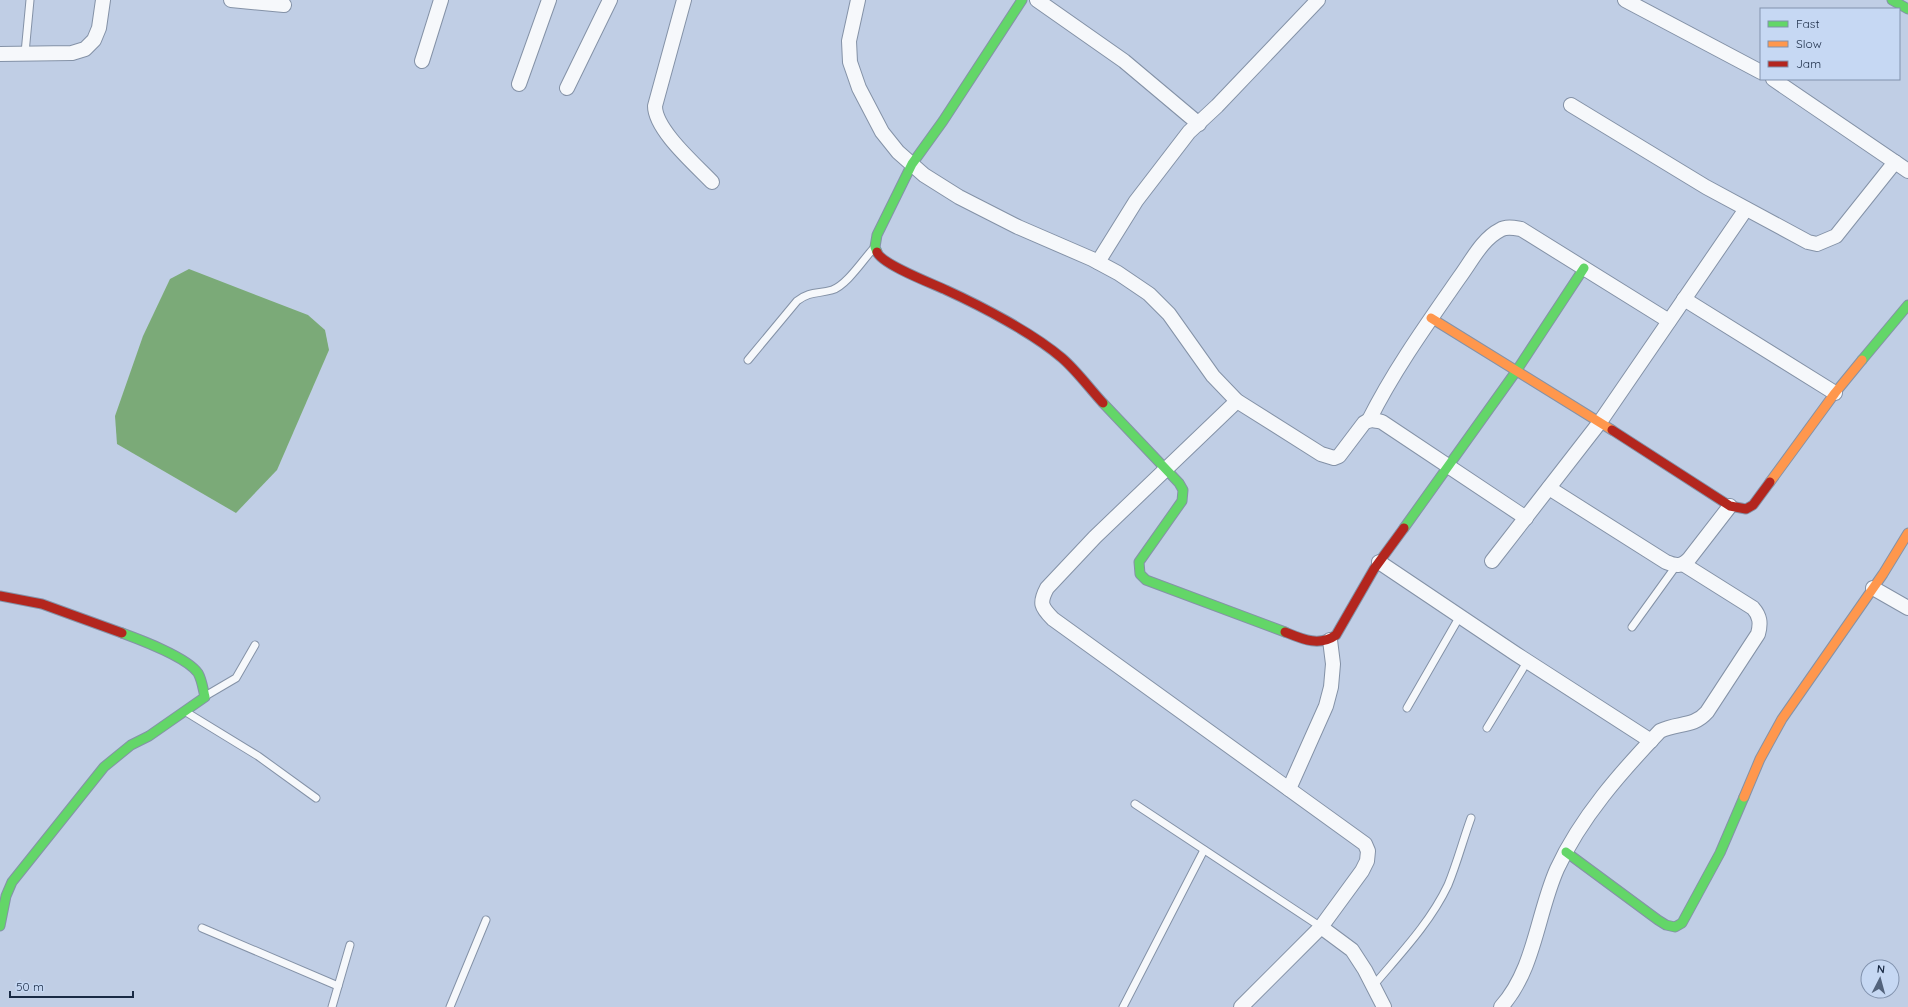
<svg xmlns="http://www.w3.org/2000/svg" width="1908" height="1007" font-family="Quicksand,sans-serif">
<rect width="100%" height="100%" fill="#c0cee5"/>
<polygon fill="#7baa78" points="189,269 308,315 325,330 329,350 277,470 236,513 117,444 115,416 143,336 170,279"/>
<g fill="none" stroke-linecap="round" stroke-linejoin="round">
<g stroke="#8492a7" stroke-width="9">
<g id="lane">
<polyline points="25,53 30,0"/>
<path d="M 748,360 L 797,301 C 810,291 818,294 832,290 C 846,286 863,260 873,249"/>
<polyline points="1632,627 1676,566"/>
<polyline points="207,695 236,678 255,645"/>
<polyline points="1407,708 1460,616"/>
<polyline points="186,712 258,756 316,798"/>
<polyline points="1487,728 1527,662"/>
<polyline points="1135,804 1321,927"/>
<polyline points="202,928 338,986"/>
<path d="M 1373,986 C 1400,954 1430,923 1448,885 C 1457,863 1463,840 1471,818"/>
<polyline points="332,1007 350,945"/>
<polyline points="450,1007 486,920"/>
<polyline points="1123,1007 1204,850"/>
</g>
</g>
<g stroke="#8492a7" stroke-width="16">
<g id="street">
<polyline points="231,0 284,5"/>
<path d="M 684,0 L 655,106 C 655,130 696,165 712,182"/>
<path d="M 858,0 L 849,41 L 850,62 L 859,88 L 882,132 L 898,152 L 924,175 L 959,197 L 1018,227 L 1092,259 L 1118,273 L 1149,294 L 1169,314 L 1213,376 L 1237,401 L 1321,454 L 1334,458 L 1339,456 L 1364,423 C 1370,419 1374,420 1382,422 L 1526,518"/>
<polyline points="1037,0 1124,61 1199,124"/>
<polyline points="1625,0 1761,72"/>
<polyline points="0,54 72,53 85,49 94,40 99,28 103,0"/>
<polyline points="422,61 441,0"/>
<polyline points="1773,79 1908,171"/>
<polyline points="519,84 549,0"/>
<polyline points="567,88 610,0"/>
<polyline points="1571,105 1706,187 1808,242 1817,244 1836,236 1895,162"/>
<polyline points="1098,262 1136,201 1189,132 1217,106 1318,0"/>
<polyline points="1684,299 1835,393"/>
<path d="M 1237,401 L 1095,537 L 1047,588 C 1039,603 1041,607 1053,619 L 1365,844 L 1368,851 L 1367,861 L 1362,871 L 1321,927 L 1241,1007"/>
<path d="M 1369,420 C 1394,370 1427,324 1459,278 C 1471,262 1482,239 1500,230 C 1506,226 1515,228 1521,229 L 1669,321"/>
<path d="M 1549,488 L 1666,562 C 1676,566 1681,567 1689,559 L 1730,506"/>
<polyline points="1492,561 1600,422 1746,209"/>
<polyline points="1379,562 1516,654 1651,741"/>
<polyline points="1873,588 1908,608"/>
<polyline points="1289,789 1326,706 1331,687 1333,664 1330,640"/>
<polyline points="1321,927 1352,950 1365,970 1384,1007"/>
<path d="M 1501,1007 C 1535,969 1537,914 1557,869 C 1581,817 1621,772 1660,731 C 1678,722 1693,728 1707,712 L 1758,634 C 1761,623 1760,616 1753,608 L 1683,564"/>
</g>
</g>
<g stroke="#8492a7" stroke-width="11">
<g id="fast">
<polyline points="1892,0 1908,9"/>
<polyline points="877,252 875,247 877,235 912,164 943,121 1022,0"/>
<polyline points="1862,360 1908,305"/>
<polyline points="1103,403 1179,483 1183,490 1182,501 1139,562 1140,574 1146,580 1285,632"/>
<polyline points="1404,528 1517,370 1584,268"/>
<polyline points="1566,852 1658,920 1666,925 1675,927 1682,923 1720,853 1744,797"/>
<path d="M 0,926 L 6,896 L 12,882 L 104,767 L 131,745 L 149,736 L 205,697 C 203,689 202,680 198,673 C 187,657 141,640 122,633"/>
</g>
</g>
<g stroke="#8492a7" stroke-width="11">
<g id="slow">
<polyline points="1431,318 1612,430"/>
<polyline points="1770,482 1835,393 1862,360"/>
<polyline points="1744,797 1760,759 1782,719 1883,574 1908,533"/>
</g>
</g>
<g stroke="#8492a7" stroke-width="11">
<g id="jam">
<path d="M 877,252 C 881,264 933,284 946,290 C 981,306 1033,333 1062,358 C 1077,371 1090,389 1103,403"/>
<polyline points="1612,430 1730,506 1746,509 1753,505 1770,482"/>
<polyline points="0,596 42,604 122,633"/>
<path d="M 1285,632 C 1302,639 1319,647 1336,635 L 1374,569 L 1404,528"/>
</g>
</g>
<use href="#lane" stroke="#f6f8fb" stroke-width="7"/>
<use href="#street" stroke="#f6f8fb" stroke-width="14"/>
<use href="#fast" stroke="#63d668" stroke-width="9"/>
<use href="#slow" stroke="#ff974d" stroke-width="9"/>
<use href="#jam" stroke="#b3261e" stroke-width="9"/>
</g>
<rect x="1760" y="8" width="140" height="72" fill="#c6d8f3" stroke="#8192ad"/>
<rect x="1768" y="21" width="20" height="6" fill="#63d668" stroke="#8192ad"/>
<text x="1796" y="28" font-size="12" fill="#192a44">Fast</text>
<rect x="1768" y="41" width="20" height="6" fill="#ff974d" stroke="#8192ad"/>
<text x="1796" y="48" font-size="12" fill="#192a44">Slow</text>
<rect x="1768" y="61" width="20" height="6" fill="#b3261e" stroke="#8192ad"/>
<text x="1796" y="68" font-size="12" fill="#192a44">Jam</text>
<g transform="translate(1880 979) rotate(6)"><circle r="19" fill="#c6d8f3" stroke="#8192ad"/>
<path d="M0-3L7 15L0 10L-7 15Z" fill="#53637c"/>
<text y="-6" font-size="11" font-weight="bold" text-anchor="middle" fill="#192a44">N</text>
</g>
<path d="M10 991v6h123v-6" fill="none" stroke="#192a44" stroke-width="2"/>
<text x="16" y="991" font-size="12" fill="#192a44" stroke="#c6d8f3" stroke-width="3" paint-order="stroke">50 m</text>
</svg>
